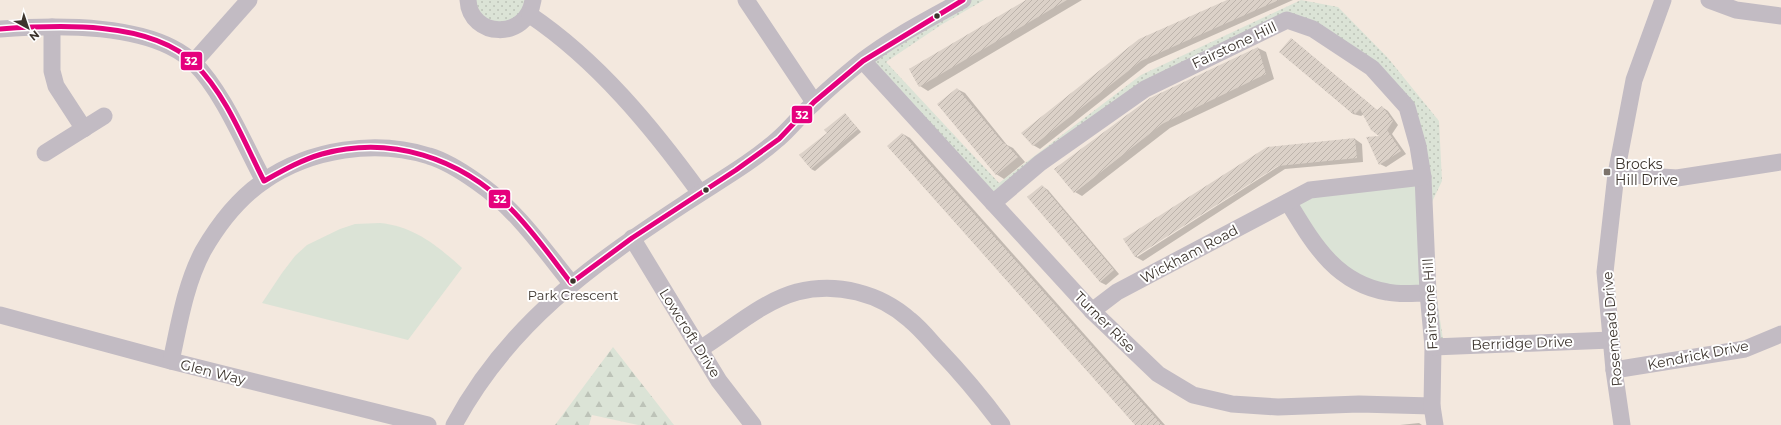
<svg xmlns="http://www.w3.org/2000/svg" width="1781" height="425" font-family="Montserrat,sans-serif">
<defs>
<pattern id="grass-dots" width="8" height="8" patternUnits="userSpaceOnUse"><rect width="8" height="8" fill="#dbe3d6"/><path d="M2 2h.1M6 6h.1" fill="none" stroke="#bdc3b8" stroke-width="1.8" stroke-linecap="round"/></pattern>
<pattern id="forest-firs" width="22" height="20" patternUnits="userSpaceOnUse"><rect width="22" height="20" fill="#dbe3d6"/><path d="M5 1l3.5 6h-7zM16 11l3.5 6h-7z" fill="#bdc3b8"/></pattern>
<pattern id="building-hatch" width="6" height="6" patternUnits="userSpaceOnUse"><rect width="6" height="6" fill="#dbd1c8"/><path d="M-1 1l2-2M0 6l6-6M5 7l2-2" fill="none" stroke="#bdb4ac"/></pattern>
</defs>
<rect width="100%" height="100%" fill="#f3e8de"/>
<g fill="url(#grass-dots)">
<polygon points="474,0 528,0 527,6 509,24 484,19"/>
<polygon points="963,0 984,0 941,25 886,62 999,183 1141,75 1301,0 1338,7 1388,58 1439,121 1442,181 1432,202 1433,273 1444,346 1433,347 1407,107 1372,68 1287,20 1145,89 993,203 863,61"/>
</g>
<polygon fill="url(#forest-firs)" points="613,347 674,425 638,425 592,415 589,425 555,425"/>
<g fill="#dbe3d6">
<polygon points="1423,177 1428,293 1357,282 1288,202"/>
<path d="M 380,223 C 413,226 438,246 462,268 L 408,340 L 262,303 L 282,273 L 295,256 L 307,245 L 340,229 L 355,224 Z"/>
</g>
<g fill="#0003" fill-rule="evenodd">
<polygon points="1028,0 1082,0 928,91 920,86 910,69"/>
<polygon points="1229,0 1293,0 1148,64 1040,149 1033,145 1023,133"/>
<polygon points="1292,39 1378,111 1382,107 1388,111 1398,125 1392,134 1406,154 1386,167 1380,164 1381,137 1364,114 1361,116 1353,114 1281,52"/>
<polygon points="1258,48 1266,52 1274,79 1170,128 1082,196 1075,192"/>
<polygon points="957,89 965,93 1007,145 1013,148 1025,162 1004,179 996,174"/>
<polygon points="845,114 861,132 815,171 811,169 828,133"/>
<polygon points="903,134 910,138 1165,425 1136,425"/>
<path d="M 1355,139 L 1362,144 L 1363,162 L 1285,169 L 1143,261 L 1136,257 L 1125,239 L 1267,148 ZM 1281,162 L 1282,164 L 1137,257 L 1137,255 Z"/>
<polygon points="1042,186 1048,190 1119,274 1106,285 1100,282"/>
<polygon points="1419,423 1422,425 1400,425"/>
</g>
<g fill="url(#building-hatch)">
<polygon points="1026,0 1067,0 919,87 909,69"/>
<polygon points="1227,0 1279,0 1141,61 1033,146 1021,133 1139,39"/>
<polygon points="1291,38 1377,110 1382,106 1393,121 1387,130 1401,151 1379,165 1366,137 1379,136 1371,130 1360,109 1355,114 1352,109 1353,114 1279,52"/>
<polygon points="1258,47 1266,74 1162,124 1074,193 1054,169 1150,98"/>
<polygon points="957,88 1004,144 1005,143 1018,157 996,175 937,104"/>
<polygon points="845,113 858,129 811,169 799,155 827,133 824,130"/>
<polygon points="902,133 1162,425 1135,425 887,146"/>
<polygon points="1355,138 1357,158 1278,166 1135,257 1123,239 1267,147"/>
<polygon points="1042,185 1114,270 1100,282 1027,197"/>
</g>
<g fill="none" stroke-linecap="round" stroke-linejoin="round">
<g stroke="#c2bbc3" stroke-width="17">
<path d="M 468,0 C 470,38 527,41 533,0"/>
<polyline points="746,0 814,102"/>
<polyline points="1709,0 1736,10 1781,16"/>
<path d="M 530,15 C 598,61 652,127 700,193"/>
<polyline points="52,27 52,71 56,86 84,129"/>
<path d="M 0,29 C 54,25 152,22 194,63 C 223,92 244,144 264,181"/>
<polyline points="863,61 1092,311 1158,374 1193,395 1232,404 1278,407 1359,404 1432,406"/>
<polyline points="193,63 249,0"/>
<polyline points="45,153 104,116"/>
<polyline points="1616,174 1677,178 1781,162"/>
<path d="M 1288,202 C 1313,243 1335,283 1387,292 C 1400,295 1415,293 1428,293"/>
<polyline points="993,203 1040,163 1145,89 1287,20 1313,29 1372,68 1407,107 1418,146 1423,177 1428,293 1433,347 1432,406 1435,425"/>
<polyline points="632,238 719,381 753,425"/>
<polyline points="1092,311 1117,292 1310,190 1423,177"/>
<polyline points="0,315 171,361 428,425"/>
<polyline points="1433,347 1611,340"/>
<path d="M 700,349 C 731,330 761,302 797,292 C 837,282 880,293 910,320 C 920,328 929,339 938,349 C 961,373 982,398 1002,425"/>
<path d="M 171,361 C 179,325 185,285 203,251 C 218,225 239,198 264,181 C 310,149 376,139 429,156 C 446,161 463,172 477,182 C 515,208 542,247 571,283"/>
<polyline points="1614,370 1745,349 1781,334"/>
<path d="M 454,425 C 508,324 591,265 684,204 C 715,183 750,164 778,139 C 791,128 801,114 814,103 C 829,88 846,74 862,61 C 893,37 929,19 963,0"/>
<polyline points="1622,425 1614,370 1605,272 1616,174 1634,80 1663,0"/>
</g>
<g stroke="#fff" stroke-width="8">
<path id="bus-1" d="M 0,29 C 57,25 151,20 195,64 C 227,96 244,142 264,181 C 282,171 301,160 322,154 C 391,135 460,158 510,208 C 533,231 551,257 571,283 L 632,238 L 736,170 L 779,139 L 814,102 L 863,61 L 963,0"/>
</g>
<use href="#bus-1" stroke="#e5007d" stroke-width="5"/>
</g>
<g fill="#3c342d" stroke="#fff" stroke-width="1.5">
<circle cx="937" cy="16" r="3.5"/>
<circle cx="706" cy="190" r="3.5"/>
<circle cx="573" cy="281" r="3.5"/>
</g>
<rect fill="#7c736b" stroke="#fff" stroke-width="1.5" x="1603" y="168" width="8" height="8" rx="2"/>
<g text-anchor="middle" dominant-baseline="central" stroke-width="4" stroke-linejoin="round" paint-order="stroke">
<g font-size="13" fill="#3c342d" stroke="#fff">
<text x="573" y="295">Park Crescent</text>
</g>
<g font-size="14" fill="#3c342d" stroke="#fff">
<text transform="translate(1234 45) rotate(-25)">Fairstone Hill</text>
<text transform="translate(1189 254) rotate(-28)">Wickham Road</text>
<text transform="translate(1430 304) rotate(-93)">Fairstone Hill</text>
<text transform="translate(1105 322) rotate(45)">Turner Rise</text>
<text transform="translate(1612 329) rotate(-95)">Rosemead Drive</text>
<text transform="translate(690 333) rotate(58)">Lowcroft Drive</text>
<text transform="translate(1522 343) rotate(-2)">Berridge Drive</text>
<text transform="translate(1698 355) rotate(-11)">Kendrick Drive</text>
<text transform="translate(213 372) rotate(14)">Glen Way</text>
</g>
<g font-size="14" fill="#3c342d" stroke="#fff" text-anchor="start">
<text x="1615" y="164">Brocks<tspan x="1615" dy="16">Hill Drive</tspan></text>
</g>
</g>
<g stroke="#fff" stroke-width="1.5">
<rect x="180" y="51" width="23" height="20" rx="4" fill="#e5007d"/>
<rect x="791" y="105" width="22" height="19" rx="4" fill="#e5007d"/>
<rect x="488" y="189" width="23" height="20" rx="4" fill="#e5007d"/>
</g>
<g font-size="11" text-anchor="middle" font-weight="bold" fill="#fff">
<text x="191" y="65">32</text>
<text x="802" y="119">32</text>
<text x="500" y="203">32</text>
</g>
<g transform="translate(28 28) rotate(140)" stroke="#ffffff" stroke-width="3" paint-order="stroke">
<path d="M0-3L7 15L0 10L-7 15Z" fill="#3c342d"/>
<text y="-6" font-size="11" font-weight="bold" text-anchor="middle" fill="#3c342d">N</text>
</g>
</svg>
